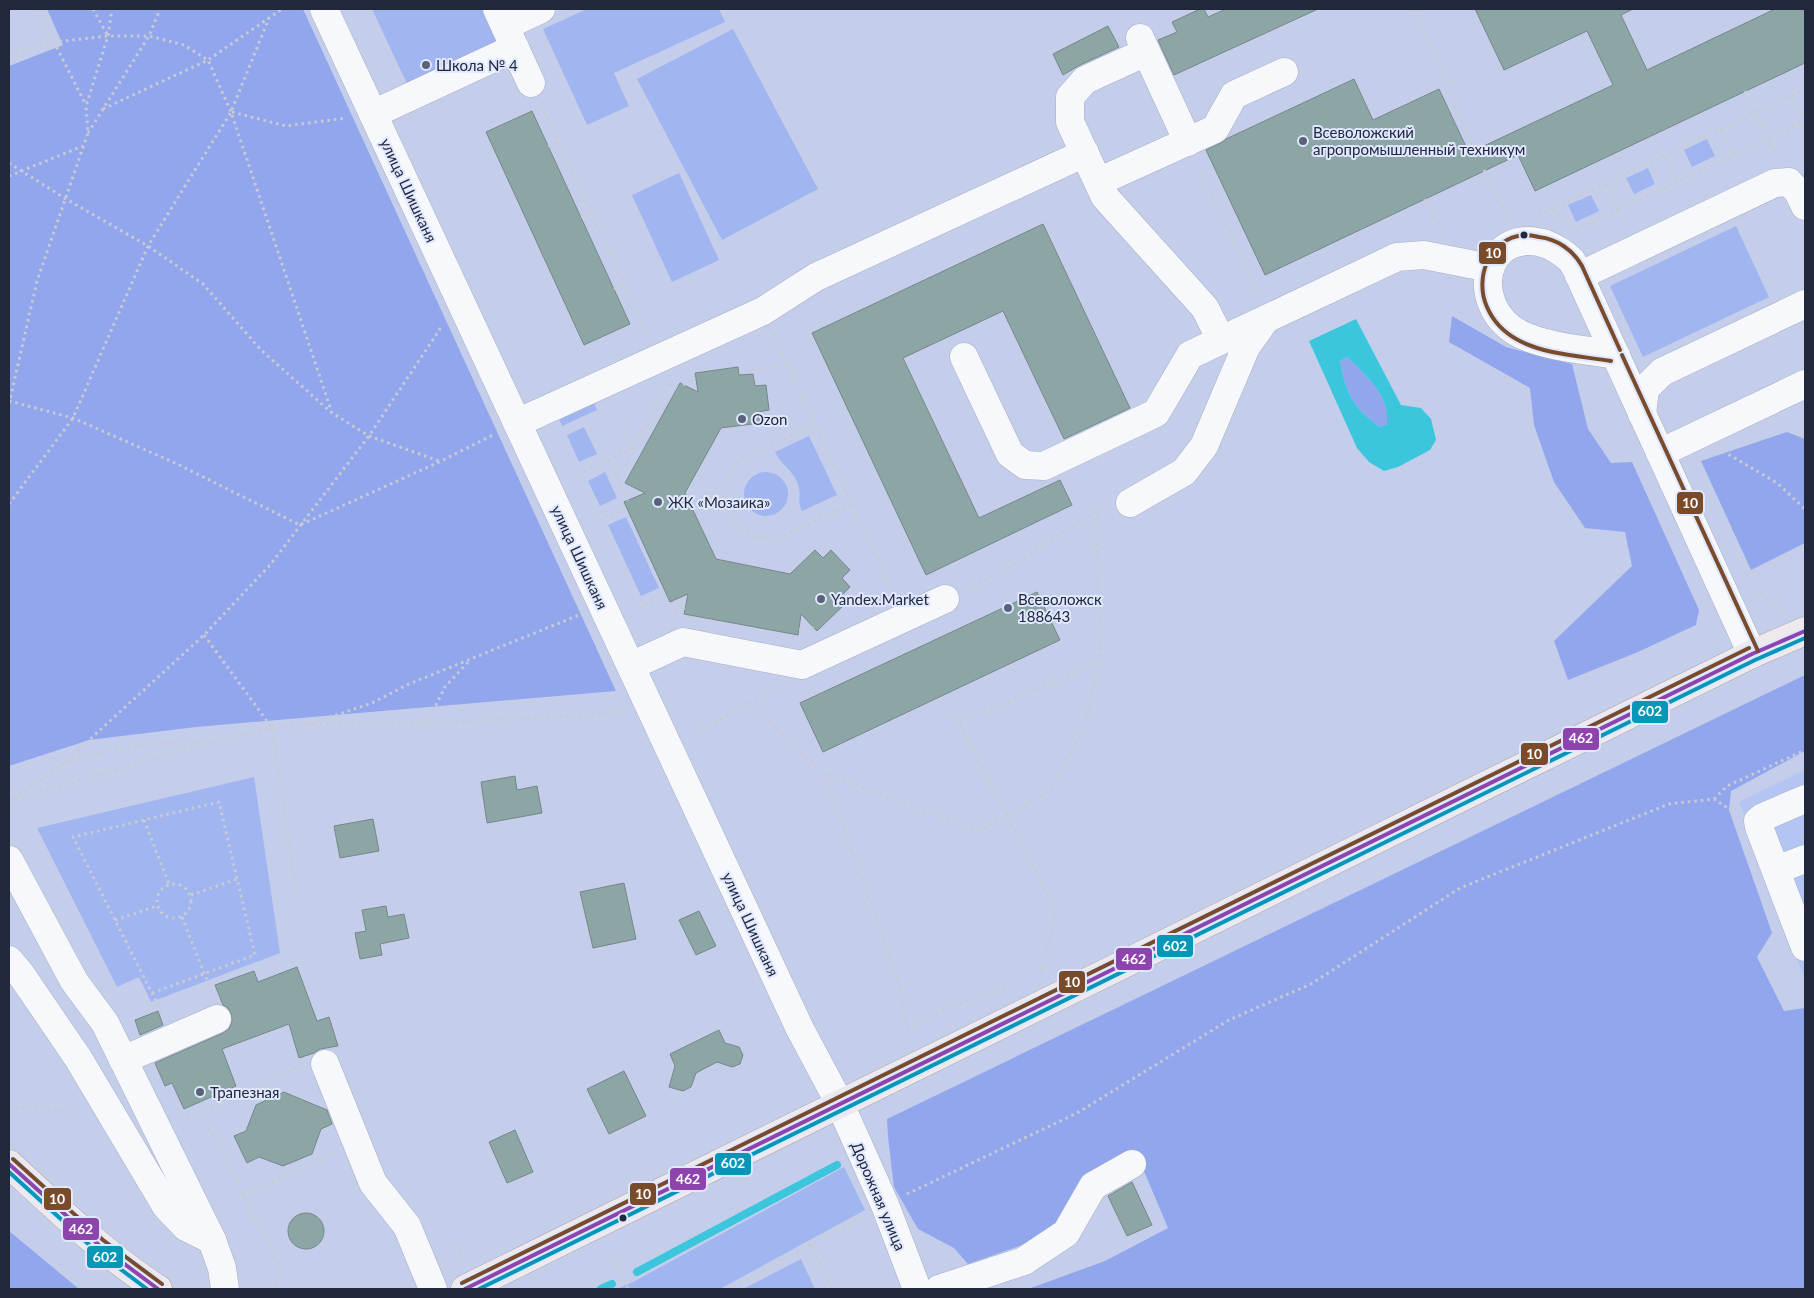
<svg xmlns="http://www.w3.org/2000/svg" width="1814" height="1298" font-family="Lato,sans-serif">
<rect width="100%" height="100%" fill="#c4ceeb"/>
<polygon fill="#b5c5f3" points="1805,770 1805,979 1777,910 1770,878 1739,802"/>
<g fill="#a1b5f0">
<polygon points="372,9 483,9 499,43 408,86"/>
<polygon points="587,9 719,9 725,22 614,73 629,106 587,125 543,29"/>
<polygon points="733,29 818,189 722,240 637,79"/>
<polygon points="1707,139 1715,156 1692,167 1684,150"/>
<polygon points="1648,168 1655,184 1634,194 1626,178"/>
<polygon points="679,173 719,260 672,282 632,195"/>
<polygon points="1591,195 1599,211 1576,222 1568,205"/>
<polygon points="1736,226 1769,297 1643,357 1610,286"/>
<polygon points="591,395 597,410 562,426 556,411"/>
<polygon points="584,427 597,454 579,462 567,435"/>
<path d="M 809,436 L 837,495 L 802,511 C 797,501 801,497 799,488 C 796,472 781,465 775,452 Z"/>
<circle cx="766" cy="494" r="22"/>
<polygon points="605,472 617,498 600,506 588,481"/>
<polygon points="626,517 659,588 641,596 608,525"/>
<polygon points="254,777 280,953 151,1002 139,977 117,987 37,828"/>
<polygon points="844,1167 865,1210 720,1289 617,1289 635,1281"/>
<polygon points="801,1259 815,1289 743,1289"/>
</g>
<g fill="#91a6ed">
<polygon points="47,9 303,9 616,691 196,727 89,740 9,766 9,66 63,45"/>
<polygon points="1452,316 1506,347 1572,364 1588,429 1611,463 1632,462 1699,610 1696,625 1638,652 1568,680 1554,641 1632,566 1625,532 1585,528 1554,482 1534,425 1530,388 1449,342"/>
<path d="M 1347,357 C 1359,368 1383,391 1386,408 C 1388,413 1387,419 1387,424 L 1380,427 C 1353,408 1346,393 1340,361 Z"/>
<polygon points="1787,432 1805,439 1805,543 1751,570 1701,461"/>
<polygon points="1803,676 1805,676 1805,751 1731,791 1729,810 1772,933 1757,957 1784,1011 1805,1008 1805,1289 1028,1289 1105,1261 1168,1228 1135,1150 1083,1187 1054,1234 968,1264 954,1248 918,1229 894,1187 888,1137 887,1119"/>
<polygon points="9,1231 79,1289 9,1289"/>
</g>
<path fill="#3bc6de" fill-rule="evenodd" d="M 1356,319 L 1401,405 L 1421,408 L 1431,419 L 1436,440 L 1430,450 L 1398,467 L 1384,471 L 1369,462 L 1357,448 L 1309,341 ZM 1347,357 C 1359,368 1383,391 1386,408 C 1387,413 1387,419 1387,424 L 1380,427 C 1353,408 1346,393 1340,361 Z"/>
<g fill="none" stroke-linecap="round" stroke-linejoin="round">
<g stroke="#3bc6de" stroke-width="8">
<polyline points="637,1272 837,1165"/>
<polyline points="601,1289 612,1284"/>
</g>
</g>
<g fill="#8ba6a4" stroke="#78868c">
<polygon points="1200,9 1204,9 1208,17 1226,9 1318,9 1174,75 1158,40 1177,32 1172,22"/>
<polygon points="1475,9 1633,9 1621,15 1647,70 1775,9 1805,9 1805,63 1535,191 1518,155 1265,275 1206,150 1221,143 1226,139 1354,79 1373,120 1439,89 1469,153 1613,85 1587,31 1504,70"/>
<polygon points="1108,26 1119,47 1078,66 1063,75 1053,54"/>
<polygon points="532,111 630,324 584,345 486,132"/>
<polygon points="1043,224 1130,408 1064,439 1003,311 903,358 979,518 1060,480 1072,505 926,575 812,333"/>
<polygon points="738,367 739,375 753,374 755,386 766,385 769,410 758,412 760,423 721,428 685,493 716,559 790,574 815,550 823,558 831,550 850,570 842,578 850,587 840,597 846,603 817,631 801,614 798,635 684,614 688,594 670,602 624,502 645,493 625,483 680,383 698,392 695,373"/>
<polygon points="1037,592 1060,640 823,752 800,703"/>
<polygon points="515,776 517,790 537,786 542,813 487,823 481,782"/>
<polygon points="373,819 379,851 340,858 334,826"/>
<polygon points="624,883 636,939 593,948 580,892"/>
<polygon points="386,906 388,917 404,914 409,938 380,944 382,955 360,959 355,933 366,931 362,910"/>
<polygon points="699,911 716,946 696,955 679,920"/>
<polygon points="297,967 317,1021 329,1017 338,1046 320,1049 314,1053 299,1058 289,1024 222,1049 236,1086 184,1109 172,1083 165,1086 155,1063 223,1033 229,1029 232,1021 231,1013 227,1007 223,1005 215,985 254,971 258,982"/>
<polygon points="158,1011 163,1025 140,1035 135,1020"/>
<polygon points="719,1030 725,1043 739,1047 743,1055 740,1064 732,1067 717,1062 696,1073 691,1087 683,1091 669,1087 675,1066 670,1054"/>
<polygon points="624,1071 646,1116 609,1134 587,1089"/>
<polygon points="284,1092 327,1110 332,1124 321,1129 312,1154 283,1166 259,1157 247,1163 234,1136 246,1131 256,1105"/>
<polygon points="515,1130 533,1172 507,1183 489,1142"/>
<polygon points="1132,1182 1152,1225 1127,1236 1108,1196"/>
<circle cx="306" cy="1231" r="18"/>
</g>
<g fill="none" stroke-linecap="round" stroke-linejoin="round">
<g stroke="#a6aec5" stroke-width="29">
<g id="minor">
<polyline points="324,9 800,1029 840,1104 885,1205 917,1289"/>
<polyline points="497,9 531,83"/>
<polyline points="505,26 541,9"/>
<polyline points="1140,38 1188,142"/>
<polyline points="1146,52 1085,80 1070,97 1070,122 1105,197 1205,308 1221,340"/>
<polyline points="373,114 515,48"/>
<polyline points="1098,182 1215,129 1234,95 1284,72"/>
<polyline points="1579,276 1775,183 1789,182 1798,192 1805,206"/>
<path d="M 1616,355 C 1587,350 1546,347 1520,334 C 1466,305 1484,225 1546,244 C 1554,247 1565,254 1571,260 C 1576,267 1580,276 1583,284 C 1639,407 1696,531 1752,654"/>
<polyline points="964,357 1010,454 1025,465 1044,466 1156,413 1190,355 1397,257 1424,255 1490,268"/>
<polyline points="1642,414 1645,389 1662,372 1805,304"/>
<polyline points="517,423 763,311 816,277 1085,153"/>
<polyline points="1660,453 1805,384"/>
<polyline points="1130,503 1184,472 1204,446 1246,347 1265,320"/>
<polyline points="631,666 683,642 802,665 945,599"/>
<polyline points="1805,799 1763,817 1758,821 1759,827 1805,947"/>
<polyline points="9,860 74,981 105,1023 212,1240 222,1268 225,1289"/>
<polyline points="1776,870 1805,859"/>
<polyline points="9,960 20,973 78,1058 166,1206 186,1227 212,1240"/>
<polyline points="123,1060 217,1019"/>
<polyline points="325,1064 373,1183 407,1226 433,1289"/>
<polyline points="939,1289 1024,1261 1066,1233 1093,1186 1132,1164"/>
</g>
</g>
<g stroke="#aca6b3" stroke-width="29">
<g id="major">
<path d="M 9,1164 C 57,1208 103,1253 158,1289"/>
<polyline points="465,1289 1752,654 1805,631"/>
</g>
</g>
<g stroke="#c8cbd4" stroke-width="3" stroke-dasharray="2.5 4" stroke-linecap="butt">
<polyline points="32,9 54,42 86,105"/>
<polyline points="93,9 108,36"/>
<polyline points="1415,9 1475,151"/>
<polyline points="9,54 54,42 108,36 149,36 184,45 208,60 231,112 332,413"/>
<polyline points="1745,91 1777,156"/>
<polyline points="1792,95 1805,121"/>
<polyline points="542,106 647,334"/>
<polyline points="103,109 208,60 282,9"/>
<polyline points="232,112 286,126 346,118"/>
<polyline points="1721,129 1734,155"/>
<polyline points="88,133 149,36 160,9"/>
<polyline points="548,146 558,142"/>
<polyline points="1665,156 1677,182"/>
<polyline points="9,163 66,199 148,246 203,284 261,350 332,413 369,436 439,461"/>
<polyline points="1198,165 1259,294"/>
<polyline points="1484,170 1507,218"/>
<polyline points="9,176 83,146"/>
<polyline points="1606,184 1618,210"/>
<polyline points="1425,199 1441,232"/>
<polyline points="1555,208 1562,223"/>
<polyline points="1539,215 1805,89"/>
<polyline points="581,217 591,213"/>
<polyline points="1575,230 1805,121"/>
<polyline points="614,289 624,284"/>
<polyline points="774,334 893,594"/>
<polyline points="739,372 788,365"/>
<polyline points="670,384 677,388"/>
<polyline points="683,385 695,377"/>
<polyline points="9,401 73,418 175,463 300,525 439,462 495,434"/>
<polyline points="9,404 37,281 88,133 86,106 108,36 112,9"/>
<polyline points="815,424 742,458 727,477 724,501 734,523 754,537 779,538 852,504"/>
<polyline points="1723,451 1777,483 1805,509"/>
<polyline points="609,459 628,501"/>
<polyline points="578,474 634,448 622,422"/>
<polyline points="618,478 669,383"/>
<polyline points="9,504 73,418 148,246 231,112 269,18"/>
<polyline points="599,519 626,507"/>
<polyline points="967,589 995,576 1105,506"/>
<polyline points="1754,590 1784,611"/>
<polyline points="843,600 857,587 868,607"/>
<polyline points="674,601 685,609"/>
<polyline points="639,607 666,595"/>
<polyline points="675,617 678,603"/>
<polyline points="799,630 814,628"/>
<polyline points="204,635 272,728 297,897"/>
<polyline points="749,703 824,774 980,830 1051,790 1085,725 1100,660 1096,511"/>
<polyline points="948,711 960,723 1053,906 1054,922 1040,976"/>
<polyline points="427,723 445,687 469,661"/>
<polyline points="960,723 1099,661"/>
<polyline points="313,724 427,724 624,712"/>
<polyline points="692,735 778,687"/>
<polyline points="65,763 108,750 156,743 201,743"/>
<polyline points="824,774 899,981 905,1020 909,1028 951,1006 1008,989"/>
<polyline points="14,799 64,763 204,635 270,565 369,436 442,326"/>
<polyline points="1714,799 1727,786 1805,750"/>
<polyline points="9,801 207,743 272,728 310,724 372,703 409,684 579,615"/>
<polyline points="144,820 169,884"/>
<circle cx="174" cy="901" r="17"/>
<polyline points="191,895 237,879"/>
<polyline points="182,917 212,993"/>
<polyline points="115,920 157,906"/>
<polyline points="152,993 255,955 219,802 73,837 162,1013"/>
<polyline points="9,1107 78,1111"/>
<polyline points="200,1111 280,1268 275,1289"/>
<polyline points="181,1120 301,1066"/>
<polyline points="907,1194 1077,1113 1229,1020 1311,984 1460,888 1669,804 1714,799 1735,813"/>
<polyline points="243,1196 334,1154"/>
<polyline points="457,1244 464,1260"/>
<polyline points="810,1245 833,1289"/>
<polyline points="613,1257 628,1289"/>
<polyline points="728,1289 861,1217"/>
</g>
<use href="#minor" stroke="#f6f8fc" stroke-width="28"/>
<use href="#major" stroke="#eee9ec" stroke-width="28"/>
<g stroke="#dfe8fe" stroke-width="8">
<g id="bus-1">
<polyline points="9,1164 99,1245 158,1289"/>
<polyline points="465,1289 1752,654 1805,631"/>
</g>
</g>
<g stroke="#dfe8fe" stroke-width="8">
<g id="bus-2">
<polyline points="9,1172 95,1250 147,1289"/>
<polyline points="479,1289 1755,660 1805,638"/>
</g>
</g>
<g stroke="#dfe8fe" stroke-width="8">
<g id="bus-3">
<polyline points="1622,355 1758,651"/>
<path d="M 1611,361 C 1581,356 1546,355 1518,340 C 1505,333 1493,321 1487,307 C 1474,278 1489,238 1524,235 C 1529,235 1535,236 1539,237 C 1557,239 1573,250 1582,266 L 1620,350"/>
<polyline points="13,1159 103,1240 162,1284"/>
<polyline points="462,1283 1749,648"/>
</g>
</g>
<use href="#bus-1" stroke="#8e44ad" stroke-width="4"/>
<use href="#bus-2" stroke="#0596b8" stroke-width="4"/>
<use href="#bus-3" stroke="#7a4b2a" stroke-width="4"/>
</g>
<g fill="#5a6279" stroke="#dfe8fe" stroke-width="2">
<circle cx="426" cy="65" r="5"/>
<circle cx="1303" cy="141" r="5"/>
<circle cx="742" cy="419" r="5"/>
<circle cx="658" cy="502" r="5"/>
<circle cx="821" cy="599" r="5"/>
<circle cx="1008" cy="608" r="5"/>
<circle cx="200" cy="1092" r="5"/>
</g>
<g fill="#21283c" stroke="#dfe8fe" stroke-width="2">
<circle cx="1524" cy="235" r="4.5"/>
<circle cx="623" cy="1218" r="4.5"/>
</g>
<g text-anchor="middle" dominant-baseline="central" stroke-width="4" stroke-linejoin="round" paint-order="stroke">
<g font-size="15" fill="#21283c" stroke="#dfe8fe" text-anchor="start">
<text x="436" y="65">Школа № 4</text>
<text x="1313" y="132">Всеволожский<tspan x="1313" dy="17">агропромышленный техникум</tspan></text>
<text x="752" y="419">Ozon</text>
<text x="668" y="502">ЖК «Мозаика»</text>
<text x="831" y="599">Yandex.Market</text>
<text x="1018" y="599">Всеволожск<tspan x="1018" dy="17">188643</tspan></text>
<text x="210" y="1092">Трапезная</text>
</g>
<g font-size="15" fill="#21283c" stroke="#dfe8fe">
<text transform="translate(409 190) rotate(65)">улица Шишканя</text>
<text transform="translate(580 557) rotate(65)">улица Шишканя</text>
<text transform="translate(751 924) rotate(65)">улица Шишканя</text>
<text transform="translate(879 1196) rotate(67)">Дорожная улица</text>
</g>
</g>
<g stroke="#dfe8fe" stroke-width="2">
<rect x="1478" y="241" width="29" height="24" rx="5" fill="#7a4b2a"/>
<rect x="1676" y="491" width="28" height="24" rx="5" fill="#7a4b2a"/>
<rect x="1631" y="700" width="38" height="24" rx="5" fill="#0596b8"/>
<rect x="1562" y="727" width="38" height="24" rx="5" fill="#8e44ad"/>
<rect x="1520" y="742" width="29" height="24" rx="5" fill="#7a4b2a"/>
<rect x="1156" y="934" width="38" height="24" rx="5" fill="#0596b8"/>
<rect x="1115" y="947" width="38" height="24" rx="5" fill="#8e44ad"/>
<rect x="1058" y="970" width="28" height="24" rx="5" fill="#7a4b2a"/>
<rect x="714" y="1152" width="38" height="24" rx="5" fill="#0596b8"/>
<rect x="669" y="1167" width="38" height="24" rx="5" fill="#8e44ad"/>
<rect x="629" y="1182" width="28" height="24" rx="5" fill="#7a4b2a"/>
<rect x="43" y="1187" width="29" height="24" rx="5" fill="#7a4b2a"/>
<rect x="62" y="1217" width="38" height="24" rx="5" fill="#8e44ad"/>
<rect x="86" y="1245" width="38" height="24" rx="5" fill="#0596b8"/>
</g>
<g font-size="14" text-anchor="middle" font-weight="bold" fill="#fff">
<text x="1493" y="258">10</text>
<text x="1690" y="508">10</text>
<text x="1650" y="716">602</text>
<text x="1581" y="743">462</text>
<text x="1534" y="759">10</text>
<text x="1175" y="951">602</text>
<text x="1134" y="964">462</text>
<text x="1072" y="987">10</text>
<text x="733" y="1168">602</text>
<text x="688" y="1184">462</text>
<text x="643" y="1199">10</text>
<text x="57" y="1204">10</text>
<text x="81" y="1234">462</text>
<text x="105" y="1262">602</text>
</g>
<rect width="1814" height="1298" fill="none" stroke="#21283c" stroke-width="20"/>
</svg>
